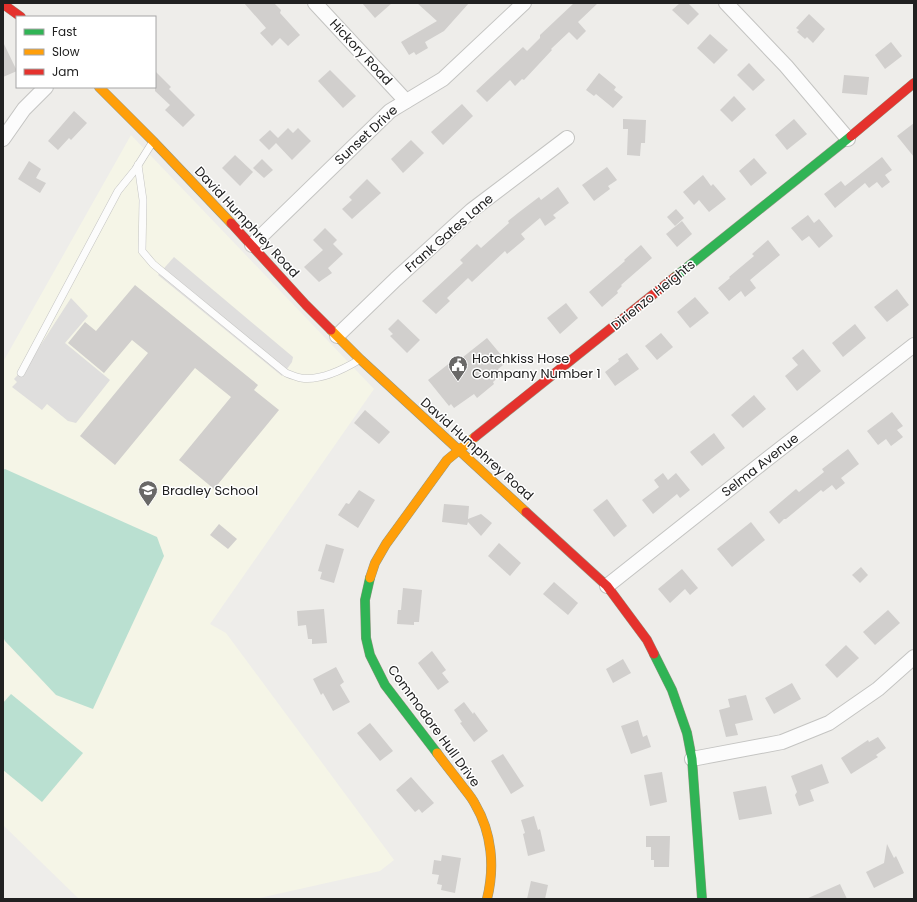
<svg xmlns="http://www.w3.org/2000/svg" width="917" height="902" font-family="Poppins,sans-serif">
<rect width="100%" height="100%" fill="#eeedea"/>
<polygon fill="#f5f5e7" points="131,135 374,389 210,624 226,633 394,860 380,871 255,899 79,899 3,825 3,362"/>
<g fill="#bae0d1">
<polygon points="5,469 157,537 164,556 93,709 56,695 5,641 3,637 3,470"/>
<polygon points="11,694 83,753 42,802 3,770 3,703"/>
</g>
<g fill="#dfdedd">
<polygon points="174,257 293,357 292,362 282,376 158,275"/>
<polygon points="71,298 88,316 65,343 110,380 76,423 68,421 47,404 42,410 12,387 17,382 14,379 29,363"/>
</g>
<g fill="#d1cfcd">
<polygon points="244,3 274,3 281,10 280,13 300,35 288,46 280,38 272,46 260,33 266,28"/>
<polygon points="362,3 392,3 375,18"/>
<polygon points="417,3 469,3 444,31 425,42 428,48 416,55 414,52 409,55 401,42 437,21"/>
<polygon points="574,3 598,3 578,22 586,31 577,40 569,32 551,49 552,50 524,80 522,79 515,86 510,80 487,102 476,91 523,47 527,51 540,38 540,35"/>
<polygon points="680,3 688,3 699,14 688,25 672,10"/>
<polygon points="809,14 825,29 813,43 807,37 805,39 797,32 799,30 796,28"/>
<polygon points="710,34 728,50 714,64 697,48"/>
<polygon points="3,42 17,71 3,77"/>
<polygon points="891,42 902,56 885,69 875,55"/>
<polygon points="749,63 765,80 753,91 737,75"/>
<polygon points="330,70 356,96 343,108 318,81"/>
<polygon points="155,71 171,87 169,89 195,115 183,127 165,110 170,105 155,91"/>
<polygon points="599,73 616,87 614,90 623,97 613,108 596,94 594,96 586,90"/>
<polygon points="844,75 869,77 867,95 842,93"/>
<polygon points="734,96 746,109 732,122 720,110"/>
<polygon points="462,104 473,116 443,145 431,132"/>
<polygon points="74,111 87,123 71,140 69,138 58,150 48,141"/>
<polygon points="623,119 646,120 645,143 641,143 640,156 627,155 628,129 623,129"/>
<polygon points="794,119 807,134 787,150 775,135"/>
<polygon points="914,123 914,157 897,136"/>
<polygon points="288,128 293,133 298,128 311,141 292,160 276,143 269,150 259,140 270,130 278,138"/>
<polygon points="411,140 424,153 403,173 391,159"/>
<polygon points="235,155 253,172 240,186 222,168"/>
<polygon points="882,157 892,170 885,175 890,182 882,188 877,182 869,188 865,183 835,208 824,194 841,181 845,186"/>
<polygon points="754,158 767,173 751,186 739,171"/>
<polygon points="262,159 273,170 264,178 253,168"/>
<polygon points="29,161 41,169 36,178 46,183 40,193 18,179"/>
<polygon points="607,167 617,180 608,186 610,189 594,201 582,185"/>
<polygon points="703,175 711,186 713,184 726,199 709,212 699,200 694,205 683,192"/>
<polygon points="367,179 381,193 352,219 342,209 352,200 349,197"/>
<polygon points="558,187 569,203 553,215 556,218 545,226 540,218 521,234 525,239 507,254 505,251 472,282 468,278 447,298 450,301 436,314 422,301 463,263 460,260 477,244 481,248 509,223 508,221 518,213 539,197 541,200"/>
<polygon points="676,209 684,218 675,226 667,217"/>
<polygon points="808,215 814,223 819,219 833,236 819,248 809,236 802,241 791,228"/>
<polygon points="682,221 692,234 677,247 666,234"/>
<polygon points="325,228 337,240 333,244 343,254 328,268 332,273 319,282 304,267 323,250 313,240"/>
<polygon points="768,240 780,255 750,280 756,288 745,297 741,291 729,301 718,288 730,278 729,277 754,256 752,254"/>
<polygon points="641,245 652,258 621,285 622,286 617,291 618,293 602,307 589,292 625,261 624,260"/>
<polygon points="135,285 258,385 254,390 279,410 214,489 179,460 231,397 195,368 115,465 80,436 148,353 132,340 104,373 68,343 85,322 96,331"/>
<polygon points="897,289 909,305 887,322 874,307"/>
<polygon points="695,297 709,313 690,328 677,312"/>
<polygon points="566,303 578,318 560,334 547,318"/>
<polygon points="398,319 420,340 407,353 390,336 393,334 388,329"/>
<polygon points="855,324 866,338 843,357 832,343"/>
<polygon points="661,333 673,347 657,360 645,346"/>
<polygon points="487,338 507,362 498,369 502,374 493,382 494,384 477,398 474,394 454,408 451,404 449,406 428,380 451,362 453,365"/>
<polygon points="803,349 821,371 797,391 785,376 798,365 792,358"/>
<polygon points="627,353 639,369 615,386 605,372 619,361 618,359"/>
<polygon points="754,395 766,409 743,428 731,415"/>
<polygon points="365,410 390,432 379,444 354,423"/>
<polygon points="892,412 903,426 897,430 903,437 891,446 886,439 878,445 867,431"/>
<polygon points="714,433 725,448 702,466 690,452"/>
<polygon points="848,449 859,464 841,478 845,483 836,490 832,485 823,492 821,490 786,519 784,519 779,524 769,512 796,489 799,492 824,472 822,469"/>
<polygon points="663,473 668,480 676,473 690,490 680,498 677,494 653,514 642,500 659,487 654,480"/>
<polygon points="359,490 375,500 358,528 338,515 346,503 349,504"/>
<polygon points="607,499 627,526 614,537 593,510"/>
<polygon points="444,504 469,506 468,519 481,514 492,523 481,536 468,522 467,525 442,522"/>
<polygon points="751,522 765,540 732,567 717,549"/>
<polygon points="219,524 237,539 228,549 210,535"/>
<polygon points="499,543 521,563 510,576 488,556"/>
<polygon points="326,544 344,549 334,583 320,579 322,572 318,571"/>
<polygon points="861,567 868,575 860,583 852,575"/>
<polygon points="682,569 698,588 690,595 685,589 670,603 658,589"/>
<polygon points="554,582 578,603 568,615 543,594"/>
<polygon points="403,588 422,590 419,622 414,622 414,625 397,624 398,610 401,610"/>
<polygon points="324,609 327,643 312,644 312,639 308,639 306,625 298,626 297,611"/>
<polygon points="888,610 900,623 875,645 863,632"/>
<polygon points="846,645 859,658 837,678 825,665"/>
<polygon points="432,651 446,670 442,673 449,682 438,690 418,663"/>
<polygon points="623,659 631,673 613,683 606,669"/>
<polygon points="336,667 344,682 340,685 350,702 333,711 323,693 321,695 313,679"/>
<polygon points="792,683 801,699 774,714 765,698"/>
<polygon points="746,695 753,720 735,724 738,735 726,737 719,710 730,707 728,699"/>
<polygon points="464,702 473,714 474,712 488,731 474,742 460,723 462,722 454,710"/>
<polygon points="638,720 643,737 647,735 651,747 631,754 621,726"/>
<polygon points="370,723 393,751 380,761 357,733"/>
<polygon points="878,737 886,748 876,755 878,757 851,774 841,758 868,740 869,742"/>
<polygon points="503,754 524,786 511,794 491,761"/>
<polygon points="822,764 829,783 810,790 814,801 799,806 795,795 797,792 791,776"/>
<polygon points="662,772 667,802 650,806 644,775"/>
<polygon points="411,777 434,803 422,813 419,809 415,812 396,790"/>
<polygon points="766,786 772,814 739,820 733,792"/>
<polygon points="534,816 538,830 540,829 545,851 528,856 523,834 525,833 521,820"/>
<polygon points="646,836 670,836 669,867 654,867 654,860 651,860 651,847 646,847"/>
<polygon points="887,844 894,858 896,856 904,873 874,888 866,872 884,863"/>
<polygon points="442,855 461,858 455,893 441,890 442,885 437,884 439,875 432,874 434,860 441,861"/>
<polygon points="531,881 548,885 545,899 527,899"/>
<polygon points="840,884 847,899 806,899"/>
</g>
<g fill="none" stroke-linecap="round" stroke-linejoin="round">
<g stroke="#c4c4c2" stroke-width="8">
<g id="lane">
<path d="M 138,165 L 143,200 L 142,251 L 153,264 L 286,373 C 291,375 296,377 301,378 C 320,381 344,369 359,360"/>
<polyline points="21,373 118,191 135,170 152,143"/>
</g>
</g>
<g stroke="#c4c4c2" stroke-width="16">
<g id="street">
<polyline points="315,3 406,101"/>
<polyline points="726,3 786,66 848,139"/>
<polyline points="3,139 24,109 46,87"/>
<polyline points="252,245 390,111 443,79 524,3"/>
<polyline points="337,336 396,279 472,210 567,138"/>
<polyline points="607,586 766,460 914,345"/>
<polyline points="692,759 782,742 829,723 878,689 914,657"/>
</g>
</g>
<g stroke="#949783" stroke-width="10">
<g id="fast">
<polyline points="675,277 851,136"/>
<polyline points="370,578 365,600 366,638 370,655 385,685 437,753"/>
<polyline points="654,654 672,690 687,733 692,759 702,899"/>
</g>
</g>
<g stroke="#949783" stroke-width="10">
<g id="slow">
<polyline points="99,87 153,141 231,223"/>
<polyline points="331,330 360,359 526,512"/>
<polyline points="370,578 375,563 386,544 447,460 475,437"/>
<path d="M 437,753 C 445,764 454,775 463,787 C 467,792 472,798 475,804 C 492,833 495,867 487,899"/>
</g>
</g>
<g stroke="#949783" stroke-width="10">
<g id="jam">
<polyline points="3,4 21,17"/>
<polyline points="851,136 914,83"/>
<polyline points="231,223 306,305 331,330"/>
<polyline points="475,437 675,277"/>
<polyline points="526,512 607,586 647,640 654,654"/>
</g>
</g>
<use href="#lane" stroke="#fcfcfc" stroke-width="7"/>
<use href="#street" stroke="#fcfcfc" stroke-width="14"/>
<use href="#fast" stroke="#30b455" stroke-width="9"/>
<use href="#slow" stroke="#ff9f0a" stroke-width="9"/>
<use href="#jam" stroke="#e5322d" stroke-width="9"/>
</g>
<defs>
<g id="civic-pin" transform="scale(1)"><path d="M0 17L-7.5 6A9.5 9.5 0 1 1 7.5 6Z" fill="#696867" stroke="#fff"/><path d="M-.6-6.5H3V-4.5H.6V-3L4-1V1h2V6H-6V1h2V-1L-.6-3ZM-1.2 2.5V6h2.4V2.5Z" fill="#fff"/></g>
<g id="school-pin" transform="scale(1)"><path d="M0 17L-7.5 6A9.5 9.5 0 1 1 7.5 6Z" fill="#696867" stroke="#fff"/><path d="M0-5L7-2L0 1L-7-2ZM-4 1L0 2.5L4 1V4Q0 6-4 4Z" fill="#fff"/></g>
</defs>
<g fill-rule="evenodd">
<use href="#civic-pin" x="458" y="365"/>
<use href="#school-pin" x="148" y="490"/>
</g>
<g text-anchor="middle" dominant-baseline="central" stroke-width="3" stroke-linejoin="round" paint-order="stroke">
<g font-size="13" fill="#212121" stroke="#fff">
<text transform="translate(361 52) rotate(47)">Hickory Road</text>
<text transform="translate(366 135) rotate(-43)">Sunset Drive</text>
<text transform="translate(247 222) rotate(47)">David Humphrey Road</text>
<text transform="translate(449 233) rotate(-41)">Frank Gates Lane</text>
<text transform="translate(653 295) rotate(-39)">Dirienzo Heights</text>
<text transform="translate(477 449) rotate(42)">David Humphrey Road</text>
<text transform="translate(760 465) rotate(-38)">Selma Avenue</text>
<text transform="translate(434 726) rotate(54)">Commodore Hull Drive</text>
</g>
<g font-size="13" fill="#212121" stroke="#fff" text-anchor="start">
<text x="472" y="358">Hotchkiss Hose<tspan x="472" dy="15">Company Number 1</tspan></text>
<text x="162" y="490">Bradley School</text>
</g>
</g>
<rect width="917" height="902" fill="none" stroke="#212121" stroke-width="8"/>
<rect x="16" y="16" width="140" height="72" fill="#ffffff" stroke="#a6a6a6"/>
<rect x="24" y="29" width="20" height="6" fill="#30b455" stroke="#a6a6a6"/>
<text x="52" y="36" font-size="12" fill="#212121">Fast</text>
<rect x="24" y="49" width="20" height="6" fill="#ff9f0a" stroke="#a6a6a6"/>
<text x="52" y="56" font-size="12" fill="#212121">Slow</text>
<rect x="24" y="69" width="20" height="6" fill="#e5322d" stroke="#a6a6a6"/>
<text x="52" y="76" font-size="12" fill="#212121">Jam</text>
</svg>
